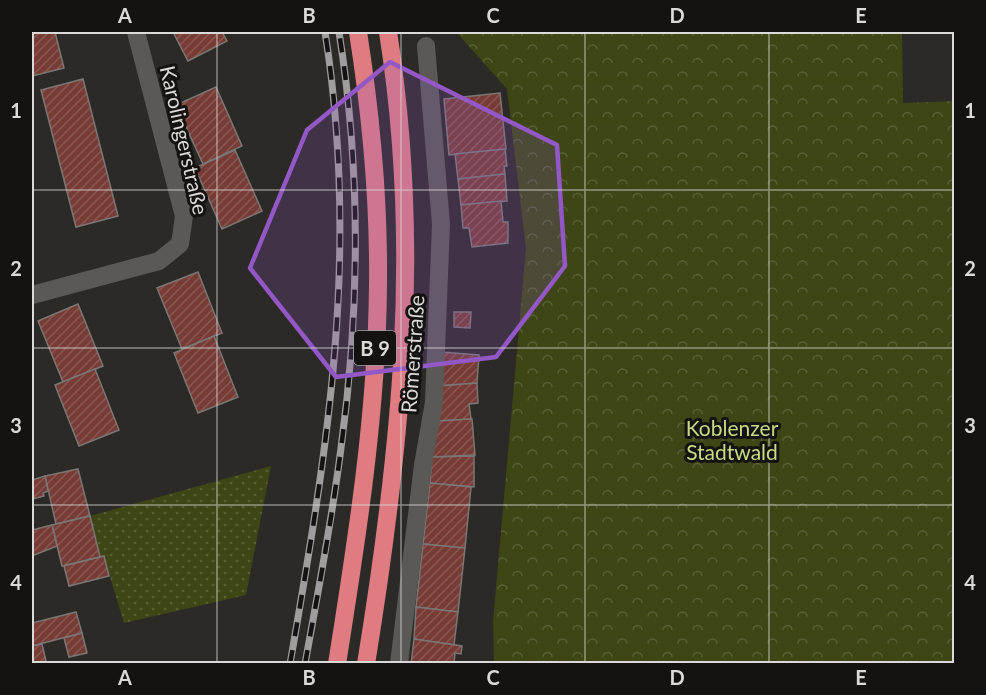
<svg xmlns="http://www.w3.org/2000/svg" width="986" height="695" font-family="Lato,sans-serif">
<defs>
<pattern id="forest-crowns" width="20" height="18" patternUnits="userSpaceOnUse" patternTransform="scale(1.5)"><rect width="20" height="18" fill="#3d4614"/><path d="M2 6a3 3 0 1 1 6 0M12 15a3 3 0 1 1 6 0" fill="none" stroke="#586036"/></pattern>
<pattern id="park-dots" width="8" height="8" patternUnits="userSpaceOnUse" patternTransform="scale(1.5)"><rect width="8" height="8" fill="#3d4614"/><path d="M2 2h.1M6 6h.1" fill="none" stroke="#586036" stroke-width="1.8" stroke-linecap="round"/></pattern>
<pattern id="building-hatch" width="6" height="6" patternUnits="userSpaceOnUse" patternTransform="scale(1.5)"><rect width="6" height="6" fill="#763c35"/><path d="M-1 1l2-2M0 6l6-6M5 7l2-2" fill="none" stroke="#895852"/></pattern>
</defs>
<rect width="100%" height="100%" fill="#2c2a27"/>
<polygon fill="url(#forest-crowns)" points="456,32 902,32 903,103 954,101 954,663 494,663 493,622 526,249 507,89"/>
<polygon fill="url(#park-dots)" points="271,466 246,595 124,623 104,557 100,557 90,516"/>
<g fill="url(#building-hatch)" stroke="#7b7776" stroke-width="1.5">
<polygon points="32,32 55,32 64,68 32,76"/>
<polygon points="173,32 222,32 227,41 188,61"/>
<polygon points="83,79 118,216 76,227 41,90"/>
<polygon points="216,87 242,146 203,164 176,105"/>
<polygon points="500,93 506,149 449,155 444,99"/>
<polygon points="505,149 507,166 504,166 505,174 458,179 455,154"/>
<polygon points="235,150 262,211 222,229 195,168"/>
<polygon points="505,174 507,201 461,205 458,179"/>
<polygon points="501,201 503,222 508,222 508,243 472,247 469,228 463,228 461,205"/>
<polygon points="198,272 222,333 182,349 157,288"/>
<polygon points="78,304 103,366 63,382 38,321"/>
<polygon points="454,312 471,312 470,328 454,327"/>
<polygon points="214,336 238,397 198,413 174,353"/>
<polygon points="441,352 479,355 477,383 438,386"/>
<polygon points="95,369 119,430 79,446 55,385"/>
<polygon points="477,383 478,403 469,404 471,419 438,421 438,386"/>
<polygon points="472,419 475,455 432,457 438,421"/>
<polygon points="474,456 474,487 430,483 432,457"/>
<polygon points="78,469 90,516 56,524 45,476"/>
<polygon points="45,476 48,491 43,493 44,496 32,499 32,480"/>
<polygon points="430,483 471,487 465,548 423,544"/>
<polygon points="90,516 100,557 62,566 52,525"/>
<polygon points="52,525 57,546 32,556 32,530"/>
<polygon points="423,544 465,548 458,612 416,607"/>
<polygon points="104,556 109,576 69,586 64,566"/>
<polygon points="416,607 458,612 454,645 414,639"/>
<polygon points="76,612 82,633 32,646 32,623"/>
<polygon points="82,633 87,653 69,657 64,638"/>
<polygon points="414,639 462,646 461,654 455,653 454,664 411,664"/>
<polygon points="42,644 46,661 32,664 32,646"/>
</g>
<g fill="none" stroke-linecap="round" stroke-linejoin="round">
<g stroke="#5b5956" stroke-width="18">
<polyline points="32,295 159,261 180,244 184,216 136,32"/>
<polyline points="399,664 423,465 434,402 441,224 426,46"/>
</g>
<g stroke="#de7c82" stroke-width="18">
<path d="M 337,664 C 357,538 377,412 378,285 C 379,200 371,115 358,32"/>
<path d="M 366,664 C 401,449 422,247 388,32"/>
</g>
<g stroke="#a09e9d" stroke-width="7">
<g id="rail">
<path d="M 290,664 C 328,446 360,253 325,32"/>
<path d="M 305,664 C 318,592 332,520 341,448 C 360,309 361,170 339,32"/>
</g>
</g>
<use href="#rail" stroke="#141312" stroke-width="4.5" stroke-dasharray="14" stroke-linecap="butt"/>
</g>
<path fill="#9358c6" fill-opacity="0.2" stroke="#9358c6" stroke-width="4.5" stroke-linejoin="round" d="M 390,62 L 557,145 L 565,266 L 496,357 L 336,377 L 250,268 L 307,130 Z"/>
<path fill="none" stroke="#dcdad9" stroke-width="1.5" stroke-opacity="0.55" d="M 217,32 L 217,664M 401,32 L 401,664M 585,32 L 585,664M 769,32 L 769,664M 32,190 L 954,190M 32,348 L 954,348M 32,505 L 954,505"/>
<g text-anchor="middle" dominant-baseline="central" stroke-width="6" stroke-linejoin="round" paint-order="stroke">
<rect fill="#141312" stroke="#a09e9d" stroke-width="1.5" x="354" y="331" width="42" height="34" rx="4.5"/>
<g font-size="20" font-weight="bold" fill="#dcdad9">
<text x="375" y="348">B 9</text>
</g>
<g font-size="21" fill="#dcdad9" stroke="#141312">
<text transform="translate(185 140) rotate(77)">Karolingerstraße</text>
<text transform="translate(412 354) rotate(-86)">Römerstraße</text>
</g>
<g font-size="21" fill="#c8db84" stroke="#141312">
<text x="732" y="427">Koblenzer<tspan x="732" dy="24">Stadtwald</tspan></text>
</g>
</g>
<rect width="986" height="695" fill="none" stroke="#141312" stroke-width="66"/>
<rect x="33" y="33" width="920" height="629" fill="none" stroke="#dcdad9" stroke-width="2"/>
<g font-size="20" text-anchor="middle" font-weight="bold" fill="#dcdad9">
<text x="125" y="23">A</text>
<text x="309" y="23">B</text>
<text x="493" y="23">C</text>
<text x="677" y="23">D</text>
<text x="861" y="23">E</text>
<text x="16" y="118">1</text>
<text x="970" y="118">1</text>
<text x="16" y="276">2</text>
<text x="970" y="276">2</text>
<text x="16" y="433">3</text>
<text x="970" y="433">3</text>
<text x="16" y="590">4</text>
<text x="970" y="590">4</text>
<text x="125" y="685">A</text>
<text x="309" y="685">B</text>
<text x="493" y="685">C</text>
<text x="677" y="685">D</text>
<text x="861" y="685">E</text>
</g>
</svg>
